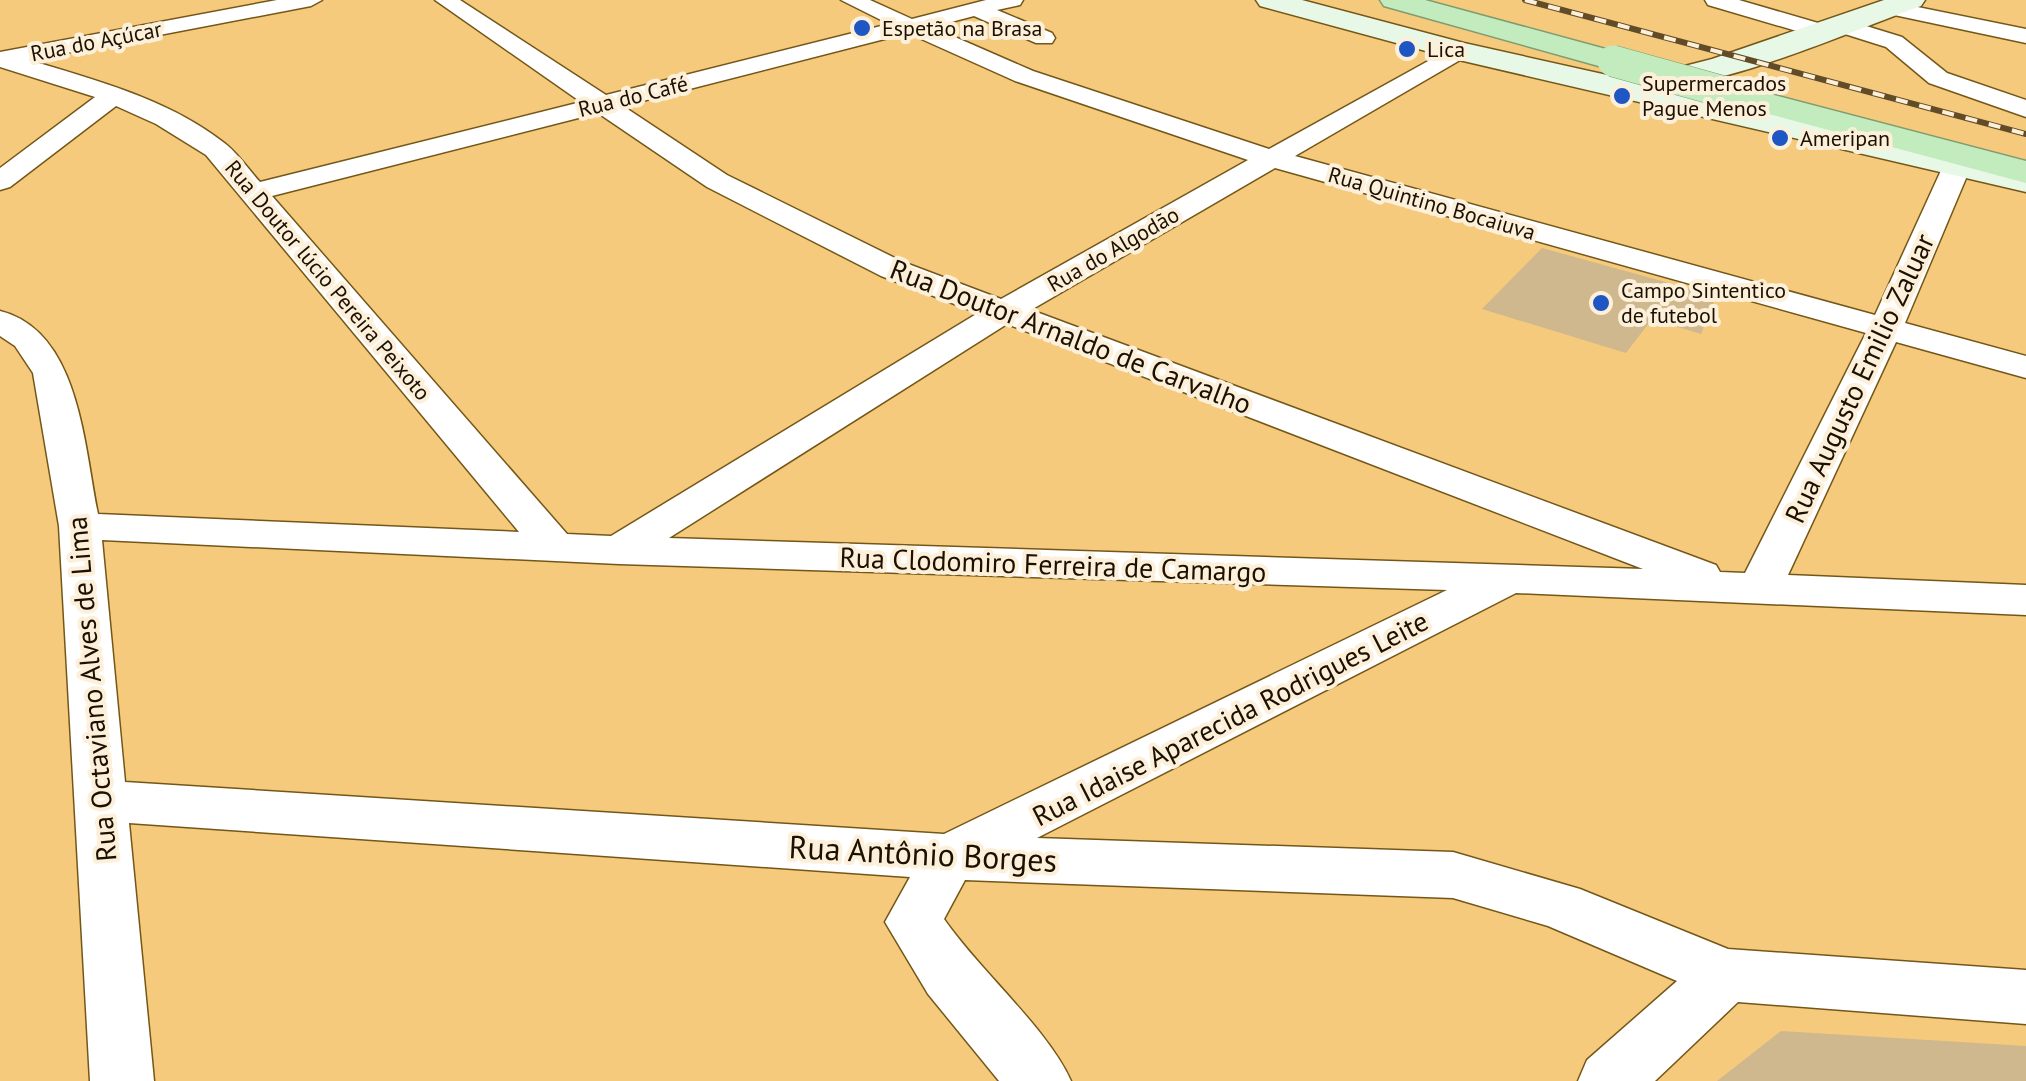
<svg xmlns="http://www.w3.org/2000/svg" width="2026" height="1081" font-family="'PT Sans',sans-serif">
<rect width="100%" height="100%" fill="#f5ca7c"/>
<g fill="#cfb78e">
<polygon points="1542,248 1716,296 1701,334 1652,319 1626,353 1482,309"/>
<polygon points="1781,1031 2026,1046 2026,1081 1717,1081"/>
</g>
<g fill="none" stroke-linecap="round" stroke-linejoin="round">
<g stroke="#745718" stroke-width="3">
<g id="minor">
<path d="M 277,0 L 322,0 L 311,6 L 29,60 C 95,80 168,99 223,142 C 237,152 248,169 260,182 L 581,102 L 435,0 L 460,0 L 606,95 L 889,24 L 841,0 L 870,0 L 912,19 L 986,0 L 1023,0 L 1020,5 L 997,10 L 1052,33 L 1055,38 L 1052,43 L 1036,43 L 974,16 L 932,27 L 1033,71 L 1269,149 L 1459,44 L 1467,46 L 1471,51 L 1467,56 L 1295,156 L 1875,315 L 1944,164 L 1948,158 L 1968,158 L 1972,164 L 1905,323 L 2026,356 L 2026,378 L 1896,342 L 1788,575 L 2026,585 L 2026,615 L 1516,593 L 1037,838 L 1453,852 L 1580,889 L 1728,949 L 2026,970 L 2026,1024 L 1738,1002 L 1655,1081 L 1578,1081 L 1587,1060 L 1677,981 L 1548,926 L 1453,898 L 965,880 L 944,919 C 980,971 1048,1029 1071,1081 L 999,1081 L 928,994 L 885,922 L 910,877 L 129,823 L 154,1081 L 90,1081 L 59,526 L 33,373 L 15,346 L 0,336 L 0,311 C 80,331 84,447 98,514 L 519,532 L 206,155 L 156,124 L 116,106 L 10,187 L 0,190 L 0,168 L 95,97 L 0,67 L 0,52 ZM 908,33 L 1015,81 L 1248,160 L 1001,299 L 903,262 L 727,175 L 623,106 ZM 598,113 L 707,187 L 881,276 L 978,313 L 611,536 L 567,534 L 272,196 ZM 1275,168 L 1866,333 L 1745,573 L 1720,572 L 1716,565 L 1031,310 ZM 1007,324 L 1643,569 L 669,538 ZM 102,540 L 619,564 L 1447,590 L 944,834 L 125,782 Z"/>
<polygon points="1705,0 1739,0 1825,25 1828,30 1817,37 1708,5"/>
<polygon points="1888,1 2026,29 2026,43 1880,12 1877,7"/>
<polygon points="1837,17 1902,37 1947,73 2026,100 2026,117 1929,83 1886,47 1829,29 1826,24"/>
</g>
</g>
<g stroke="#745718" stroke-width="3">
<path id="secondary" d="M 1256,0 L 1302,0 L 1464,43 L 1625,79 L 1627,69 L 1673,69 L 1712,59 L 1884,0 L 1925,0 L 1921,6 C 1856,29 1719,90 1656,86 L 2026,170 L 2026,192 L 1459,60 L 1260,6 Z"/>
</g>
<g stroke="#7f9c71" stroke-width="3">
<g id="trunk">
<polygon points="1380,0 1425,0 1624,54 1628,61 1624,68 1613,70 1384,6"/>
<polygon points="1728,83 2026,161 2026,183 1717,100 1712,93 1717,86"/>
</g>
</g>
<use href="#minor" fill="#fff" fill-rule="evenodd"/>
<use href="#secondary" fill="#e8f8e7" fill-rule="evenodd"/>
<use href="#trunk" fill="#c3ecbe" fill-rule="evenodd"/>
<g stroke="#624c28" stroke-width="6">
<polyline id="rail" points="1525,0 2026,134"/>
</g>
<use href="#rail" stroke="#fdf0da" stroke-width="4" stroke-dasharray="12" stroke-linecap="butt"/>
<g stroke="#7f9c71" stroke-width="32" stroke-linecap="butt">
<polyline id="trunk-bridge" points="1613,61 1728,93"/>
</g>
<use href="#trunk-bridge" stroke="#c3ecbe" stroke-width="31"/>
</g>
<g fill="#1e56c3" stroke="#fdf0da" stroke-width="4">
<circle cx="862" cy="28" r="10"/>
<circle cx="1407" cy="49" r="10"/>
<circle cx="1622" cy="96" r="10"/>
<circle cx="1780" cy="138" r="10"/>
<circle cx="1601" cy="303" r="10"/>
</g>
<g text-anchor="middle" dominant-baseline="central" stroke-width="8" stroke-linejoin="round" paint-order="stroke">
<g font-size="22" fill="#1c1000" stroke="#fdf0da" text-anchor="start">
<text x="882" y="28">Espetão na Brasa</text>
<text x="1427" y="49">Lica</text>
<text x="1642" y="83">Supermercados<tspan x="1642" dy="25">Pague Menos</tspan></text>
<text x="1800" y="138">Ameripan</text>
<text x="1621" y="290">Campo Sintentico<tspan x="1621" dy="25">de futebol</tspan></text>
</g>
<g font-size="22" fill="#1c1000" stroke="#fdf0da">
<text transform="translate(96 41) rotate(-11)">Rua do Açúcar</text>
<text transform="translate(633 96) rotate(-14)">Rua do Café</text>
<text transform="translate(1432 203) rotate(16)">Rua Quintino Bocaiuva</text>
<text transform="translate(1113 249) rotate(-30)">Rua do Algodão</text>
<text transform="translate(328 280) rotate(50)">Rua Doutor lúcio Pereira Peixoto</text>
</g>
<g font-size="28" fill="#1c1000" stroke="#fdf0da">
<text transform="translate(1071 336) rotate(21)">Rua Doutor Arnaldo de Carvalho</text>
<text transform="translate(1859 378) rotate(-65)">Rua Augusto Emilio Zaluar</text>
<text transform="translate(1053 564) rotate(2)">Rua Clodomiro Ferreira de Camargo</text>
<text transform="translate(91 689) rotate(-95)">Rua Octaviano Alves de Lima</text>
<text transform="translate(1230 718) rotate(-27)">Rua Idaise Aparecida Rodrigues Leite</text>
</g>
<g font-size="32" fill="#1c1000" stroke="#fdf0da">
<text transform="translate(923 853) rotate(3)">Rua Antônio Borges</text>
</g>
</g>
</svg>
